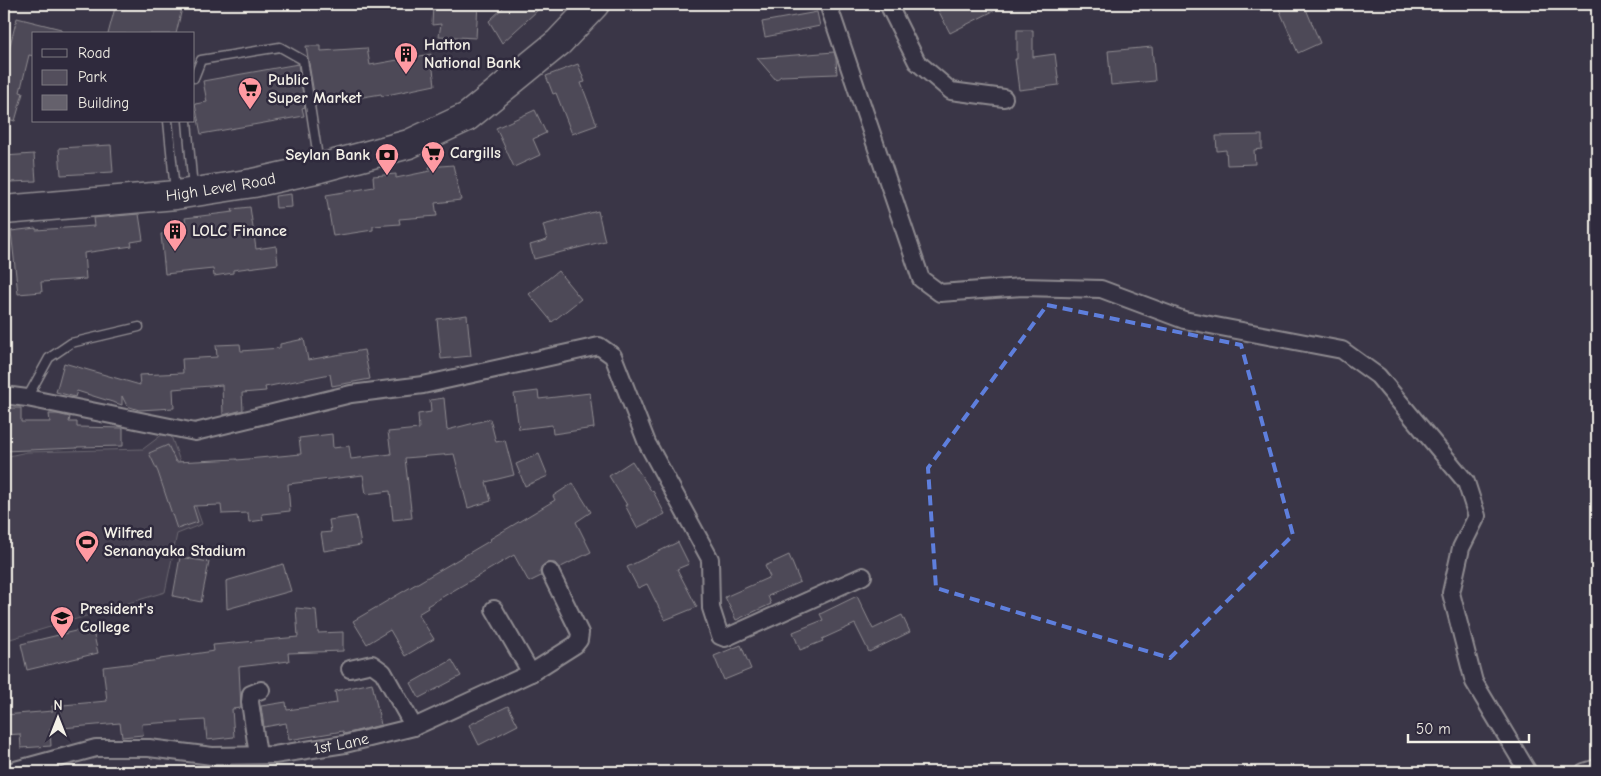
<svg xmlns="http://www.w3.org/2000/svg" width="1601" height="776" font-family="'Comic Neue',sans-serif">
<rect width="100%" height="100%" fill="#3b3647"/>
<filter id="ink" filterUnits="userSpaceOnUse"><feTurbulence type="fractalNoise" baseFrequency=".02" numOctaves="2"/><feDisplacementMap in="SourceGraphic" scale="10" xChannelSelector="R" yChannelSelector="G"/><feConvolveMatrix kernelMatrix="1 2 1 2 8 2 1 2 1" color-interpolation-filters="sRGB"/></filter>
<g filter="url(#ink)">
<polygon fill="#534e5c" stroke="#a4a0a2" points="163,434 171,436 202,524 177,534 165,592 4,641 4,457 27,452 143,449"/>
<g fill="#65616c" stroke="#f4f1e8">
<polygon points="116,4 183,4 176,34 108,34"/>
<polygon points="433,4 478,4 476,38 439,36 441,24 432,25"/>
<polygon points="507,4 531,4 538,10 502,43 489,21"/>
<polygon points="935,4 1007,4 950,33"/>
<polygon points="1292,4 1304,4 1320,43 1298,53 1279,9"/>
<polygon points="817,12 820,26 765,37 762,22"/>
<polygon points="17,18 61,29 61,34 34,34 34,56 29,55 20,92 23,93 15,121 4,118 4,52 8,53"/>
<polygon points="1017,30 1033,30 1033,57 1055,54 1059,85 1019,90 1015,59 1017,59"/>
<polygon points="306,46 321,46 321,51 367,48 370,65 431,54 435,85 382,96 381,94 316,105"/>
<polygon points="1152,47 1155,81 1111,85 1108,51"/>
<polygon points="834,52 836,59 837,74 781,76 776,80 757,58"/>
<polygon points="298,64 305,107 302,108 304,116 201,134 195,104 207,102 203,81"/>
<polygon points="578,64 585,82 581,83 597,125 572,134 556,93 553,94 546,76"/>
<polygon points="535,110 546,133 533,139 540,155 514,167 496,128"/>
<polygon points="1262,135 1262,149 1254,150 1255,164 1227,165 1226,150 1217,151 1216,136"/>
<polygon points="111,145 113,172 61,175 59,148"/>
<polygon points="34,154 36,181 9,182 4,180 4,156"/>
<polygon points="453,165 461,200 435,203 437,216 399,219 400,224 373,226 373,230 333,236 326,195 374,187 373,176 396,174 396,178 430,171 429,167"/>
<polygon points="291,194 292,207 276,208 275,196"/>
<polygon points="250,207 256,249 276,246 278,264 233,270 233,273 214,276 213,269 165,274 161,234 187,231 185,218 233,212 232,209"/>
<polygon points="598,211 605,241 534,259 530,245 547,240 543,225"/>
<polygon points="139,214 143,240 131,242 132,246 84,253 86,279 41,282 42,292 18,294 11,231 36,228 36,230 94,226 93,218"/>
<polygon points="558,271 581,299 552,322 529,294"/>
<polygon points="467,315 471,356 441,359 437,319"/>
<polygon points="304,339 308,360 364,350 370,379 332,386 330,374 265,387 266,391 242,393 243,410 223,415 222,385 173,389 174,408 139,410 127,406 122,396 122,405 77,391 75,397 56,392 64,363 140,385 139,375 183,373 182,359 217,357 216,345 240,344 241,351 280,348 280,344"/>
<polygon points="538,391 539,399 590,393 594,428 553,434 552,425 519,429 514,394"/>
<polygon points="444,398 447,430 490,419 496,442 505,440 514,475 486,482 491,501 468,508 454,454 405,458 412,518 393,520 390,491 366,494 363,475 288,484 290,511 262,514 263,520 249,522 248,513 222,514 221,505 193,506 198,522 177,529 158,472 149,453 168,445 176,462 237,459 237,460 301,454 299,438 332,434 333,448 349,446 351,459 391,454 388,432 419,429 418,414 431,412 430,400"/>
<polygon points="4,408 21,408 21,422 50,422 49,414 57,414 70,417 69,422 77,422 77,427 123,428 123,446 77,447 77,448 4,451"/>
<polygon points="539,454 548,476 525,486 516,464"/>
<polygon points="632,461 652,492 653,491 665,514 637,528 625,505 627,505 609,476"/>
<polygon points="573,483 591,512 576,522 591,552 559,568 555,563 546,563 541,567 540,572 541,576 529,582 514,555 427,606 428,608 418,614 434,639 405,656 390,630 367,644 353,621 491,540 490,539 555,500 553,496"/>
<polygon points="356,516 361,545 324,551 321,533 331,532 329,520"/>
<polygon points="678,542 689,564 677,569 697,607 665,620 647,584 638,588 627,567"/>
<polygon points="789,555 800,582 768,596 771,604 736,620 725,597 770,577 765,566"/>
<polygon points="180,557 209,562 201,602 173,596"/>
<polygon points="283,564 291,591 227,609 226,581"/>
<polygon points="857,596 873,629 902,615 910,632 869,652 855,624 822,639 823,641 800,650 793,632 823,620 820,614"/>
<polygon points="296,608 316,610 318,633 343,632 343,651 288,653 289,661 239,667 241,708 232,709 234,737 207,740 205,720 142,724 143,735 122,737 120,723 50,729 51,746 21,748 20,734 4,735 4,715 53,711 52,706 107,701 103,667 160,660 160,659 214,651 213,645 298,637"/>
<polygon points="92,627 98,653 27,670 21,644"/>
<polygon points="741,645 751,669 724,680 714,656"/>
<polygon points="452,660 461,676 419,698 411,683"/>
<polygon points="372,683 381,725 344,734 343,731 289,740 286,723 264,727 261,706 286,702 287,710 337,703 335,691"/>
<polygon points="508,706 518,725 479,745 469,725"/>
</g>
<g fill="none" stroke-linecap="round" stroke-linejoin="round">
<g stroke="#f4f1e8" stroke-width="11">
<g id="service">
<polyline points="194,78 201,60 280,47 303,60 319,164"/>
<polyline points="168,121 175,191"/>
<polyline points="187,121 193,189"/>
<polyline points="27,398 49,358 71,343 139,327"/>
</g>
</g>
<g stroke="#f4f1e8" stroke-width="20">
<g id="minor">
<polyline points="828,4 921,279 940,293 1022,287 1101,289 1184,320 1342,350 1378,376 1466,482 1477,516 1461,548 1451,593 1474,682 1528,772"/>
<polyline points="888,4 917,62 951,91 1004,98"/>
<polyline points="4,395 27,398 195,432 351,394 423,385 599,346 613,356 647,443 710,559 711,608 720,636 725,638 863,576"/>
<polyline points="494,609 531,673"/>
<polyline points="350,669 372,664 383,672 414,727"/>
<polyline points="258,755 250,702 251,694 261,690"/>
<path id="s1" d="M 8,772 L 96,748 L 149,748 L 212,756 L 274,755 L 345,744 L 414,727 L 531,673 L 575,645 L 579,640 L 580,633 L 550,572"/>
<polyline points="1584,772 1597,768"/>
</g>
</g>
<g stroke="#f4f1e8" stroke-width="31">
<g id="trunk">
<path id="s2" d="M 4,210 L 176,195 L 253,183 L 320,168 L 409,144 L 467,117 L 559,42 L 595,4"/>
</g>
</g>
<use href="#service" stroke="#2f2a3d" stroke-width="8"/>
<use href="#minor" stroke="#2f2a3d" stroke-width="16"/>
<use href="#trunk" stroke="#2f2a3d" stroke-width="28"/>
</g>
</g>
<path d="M0 0H1601V776H0ZM 1047,305 L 1241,345 L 1293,535 L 1170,658 L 936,588 L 928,468 Z" fill="#3b3647" fill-opacity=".55" fill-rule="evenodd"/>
<path fill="none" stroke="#5e7fdd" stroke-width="4" stroke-dasharray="10 6" stroke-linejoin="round" d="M 1047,305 L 1241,345 L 1293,535 L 1170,658 L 936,588 L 928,468 Z"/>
<defs>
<g id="building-pin" transform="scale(1.25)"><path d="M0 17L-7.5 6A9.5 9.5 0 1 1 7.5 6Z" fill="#ff9aa2" stroke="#2f2a3d"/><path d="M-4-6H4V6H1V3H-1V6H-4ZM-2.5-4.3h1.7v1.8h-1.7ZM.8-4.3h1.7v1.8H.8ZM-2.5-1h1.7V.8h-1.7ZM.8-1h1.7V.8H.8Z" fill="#111"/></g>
<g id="supermarket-pin" transform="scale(1.25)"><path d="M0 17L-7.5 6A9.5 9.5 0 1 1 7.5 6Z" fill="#ff9aa2" stroke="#2f2a3d"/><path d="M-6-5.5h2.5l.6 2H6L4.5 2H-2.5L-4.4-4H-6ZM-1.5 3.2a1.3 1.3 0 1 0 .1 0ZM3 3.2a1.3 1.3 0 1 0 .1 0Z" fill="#111"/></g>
<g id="bank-pin" transform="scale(1.25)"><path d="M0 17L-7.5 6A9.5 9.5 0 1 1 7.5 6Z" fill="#ff9aa2" stroke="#2f2a3d"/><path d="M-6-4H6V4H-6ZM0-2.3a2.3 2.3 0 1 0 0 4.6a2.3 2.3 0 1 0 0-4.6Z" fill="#111"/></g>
<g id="stadium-pin" transform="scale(1.25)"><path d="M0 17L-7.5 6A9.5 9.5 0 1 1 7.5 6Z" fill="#ff9aa2" stroke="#2f2a3d"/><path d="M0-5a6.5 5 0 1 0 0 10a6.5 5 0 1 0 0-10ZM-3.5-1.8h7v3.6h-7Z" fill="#111"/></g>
<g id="school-pin" transform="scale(1.25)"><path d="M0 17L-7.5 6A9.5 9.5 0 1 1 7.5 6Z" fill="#ff9aa2" stroke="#2f2a3d"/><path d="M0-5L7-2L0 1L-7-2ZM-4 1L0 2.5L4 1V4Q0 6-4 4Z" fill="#111"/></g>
</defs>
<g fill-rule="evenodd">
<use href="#building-pin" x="406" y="54"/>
<use href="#supermarket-pin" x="250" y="89"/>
<use href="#supermarket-pin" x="433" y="153"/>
<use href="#bank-pin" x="387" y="155"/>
<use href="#building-pin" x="175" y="231"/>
<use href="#stadium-pin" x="87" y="542"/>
<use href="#school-pin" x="62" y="618"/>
</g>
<g text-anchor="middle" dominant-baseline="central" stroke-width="5" stroke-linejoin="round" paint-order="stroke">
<g font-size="16" font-weight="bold" fill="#f4f1e8" stroke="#2f2a3d" text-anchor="start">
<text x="424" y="45">Hatton<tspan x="424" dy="18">National Bank</tspan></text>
<text x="268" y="80">Public<tspan x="268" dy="18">Super Market</tspan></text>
<text x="450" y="153">Cargills</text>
<text x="370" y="155" text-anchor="end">Seylan Bank</text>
<text x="192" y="231">LOLC Finance</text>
<text x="104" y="533">Wilfred<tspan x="104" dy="18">Senanayaka Stadium</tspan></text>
<text x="80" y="609">President's<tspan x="80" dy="18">College</tspan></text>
</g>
<g font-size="16" fill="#f4f1e8" stroke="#2f2a3d">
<text stroke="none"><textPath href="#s2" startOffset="218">High Level Road</textPath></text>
<text stroke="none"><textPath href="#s1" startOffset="338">1st Lane</textPath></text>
</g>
</g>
<rect width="1601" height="776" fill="none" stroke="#2f2a3d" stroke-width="20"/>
<rect x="10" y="10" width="1581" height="756" fill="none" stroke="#f4f1e8" stroke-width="2" filter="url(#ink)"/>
<rect x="32" y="32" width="162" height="90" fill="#2f2a3d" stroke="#7e7a81"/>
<rect x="42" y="49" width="25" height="8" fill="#2f2a3d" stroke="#7e7a81"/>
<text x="78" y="58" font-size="15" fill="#f4f1e8">Road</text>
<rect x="42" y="70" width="25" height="15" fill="#534e5c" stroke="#7e7a81"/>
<text x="78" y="82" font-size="15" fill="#f4f1e8">Park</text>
<rect x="42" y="95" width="25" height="15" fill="#65616c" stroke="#7e7a81"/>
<text x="78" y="108" font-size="15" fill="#f4f1e8">Building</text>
<g transform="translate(58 718)" stroke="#2f2a3d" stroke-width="4" paint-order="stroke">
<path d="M0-4L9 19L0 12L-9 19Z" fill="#f4f1e8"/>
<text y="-8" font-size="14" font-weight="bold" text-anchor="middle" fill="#f4f1e8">N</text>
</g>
<path d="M1408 734v8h121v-8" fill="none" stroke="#f4f1e8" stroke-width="2.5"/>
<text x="1416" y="734" font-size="15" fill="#f4f1e8" stroke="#2f2a3d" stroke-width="4" paint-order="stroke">50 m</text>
</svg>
